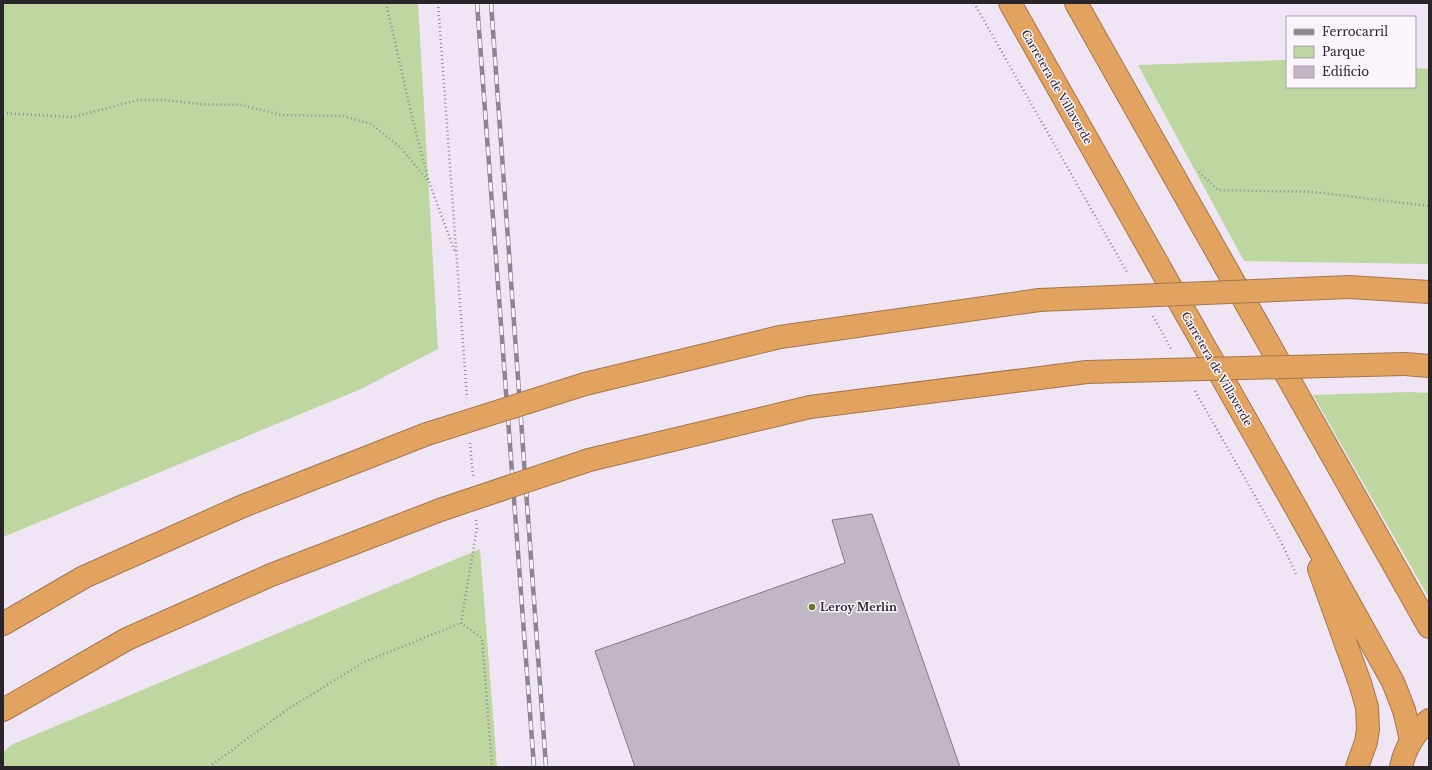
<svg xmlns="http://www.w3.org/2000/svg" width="1432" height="770" font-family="'Libre Baskerville',serif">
<rect width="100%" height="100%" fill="#f0e5f4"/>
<g fill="#bed6a0">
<polygon points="3,3 418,3 438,349 361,389 3,537"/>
<polygon points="1287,60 1287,87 1415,87 1415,68 1429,69 1429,264 1244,261 1138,65"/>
<polygon points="1410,392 1429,393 1429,598 1313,395"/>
<polygon points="480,549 497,767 3,767 3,752 13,744"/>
</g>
<polygon fill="#c1b6c4" stroke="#827986" points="872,514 960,767 635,767 595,651 845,563 832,520"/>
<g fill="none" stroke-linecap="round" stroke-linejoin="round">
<g stroke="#a2774d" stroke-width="24">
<g id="highway">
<polyline points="1010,3 1300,515 1393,682 1404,710 1411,740"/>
<polyline points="1076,3 1429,627"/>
<polyline points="1349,287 1429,292"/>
<polyline points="1405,364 1429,366"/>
<polyline points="585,384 780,337 1039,300"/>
<polyline points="589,460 810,407 1087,372"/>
<polyline points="1319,569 1360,683 1367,707 1368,729 1366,742 1357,767"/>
<polyline points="3,624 84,577 243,506 427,434"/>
<polyline points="3,710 127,639 271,575 440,510"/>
<path d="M 1401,767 C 1405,748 1414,733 1429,720"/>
</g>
</g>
<g stroke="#928a94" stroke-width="2.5" stroke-dasharray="1 3" stroke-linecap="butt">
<polyline points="386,3 414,125 429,182 455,252"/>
<polyline points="438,3 467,398"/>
<polyline points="974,3 1128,274"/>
<polyline points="3,113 73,117 138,100 165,100 199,104 242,105 281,115 343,116 371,124 401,148 429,182"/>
<polyline points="1199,172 1218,190 1314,192 1429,206"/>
<polyline points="1153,316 1171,349"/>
<polyline points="1195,391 1280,540 1296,574"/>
<polyline points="470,443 473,476"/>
<polyline points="476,520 477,528 461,623 482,638 492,767"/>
<polyline points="209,767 285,711 364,662 461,623"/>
</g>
<use href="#highway" stroke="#e3a360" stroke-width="22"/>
<g stroke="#8c858f" stroke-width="4.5">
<g id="rail">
<polyline points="477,3 534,767"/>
<polyline points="491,3 546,767"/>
</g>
</g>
<use href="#rail" stroke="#fbf4fd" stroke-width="3" stroke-dasharray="9" stroke-linecap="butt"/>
<g stroke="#a2774d" stroke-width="24" stroke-linecap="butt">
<g id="highway-bridge">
<polyline points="1039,300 1349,287"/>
<polyline points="1087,372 1405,364"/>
<polyline points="427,434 585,384"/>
<polyline points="440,510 589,460"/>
</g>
</g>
<use href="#highway-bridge" stroke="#e3a360" stroke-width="22"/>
</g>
<circle fill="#657725" stroke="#fbf4fd" stroke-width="1.5" cx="812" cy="607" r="4"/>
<g text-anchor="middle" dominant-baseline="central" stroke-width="3" stroke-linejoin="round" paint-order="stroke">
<g font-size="11" fill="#29252a" stroke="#fbf4fd">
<text transform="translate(1057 87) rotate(60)">Carretera de Villaverde</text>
<text transform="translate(1217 369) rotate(60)">Carretera de Villaverde</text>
</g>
<g font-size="11" font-weight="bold" fill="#29252a" stroke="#fbf4fd" text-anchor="start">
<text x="820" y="607">Leroy Merlin</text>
</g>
</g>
<rect width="1432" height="770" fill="none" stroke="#29252a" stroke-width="8"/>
<rect x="1286" y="16" width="130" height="72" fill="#fbf4fd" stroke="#a7a1a9"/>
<rect x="1294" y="29" width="20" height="6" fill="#8c858f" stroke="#a7a1a9"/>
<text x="1322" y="36" font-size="12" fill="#29252a">Ferrocarril</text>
<rect x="1294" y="46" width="20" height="12" fill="#bed6a0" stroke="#a7a1a9"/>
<text x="1322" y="56" font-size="12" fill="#29252a">Parque</text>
<rect x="1294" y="66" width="20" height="12" fill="#c1b6c4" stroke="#a7a1a9"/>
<text x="1322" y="76" font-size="12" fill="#29252a">Edificio</text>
</svg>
